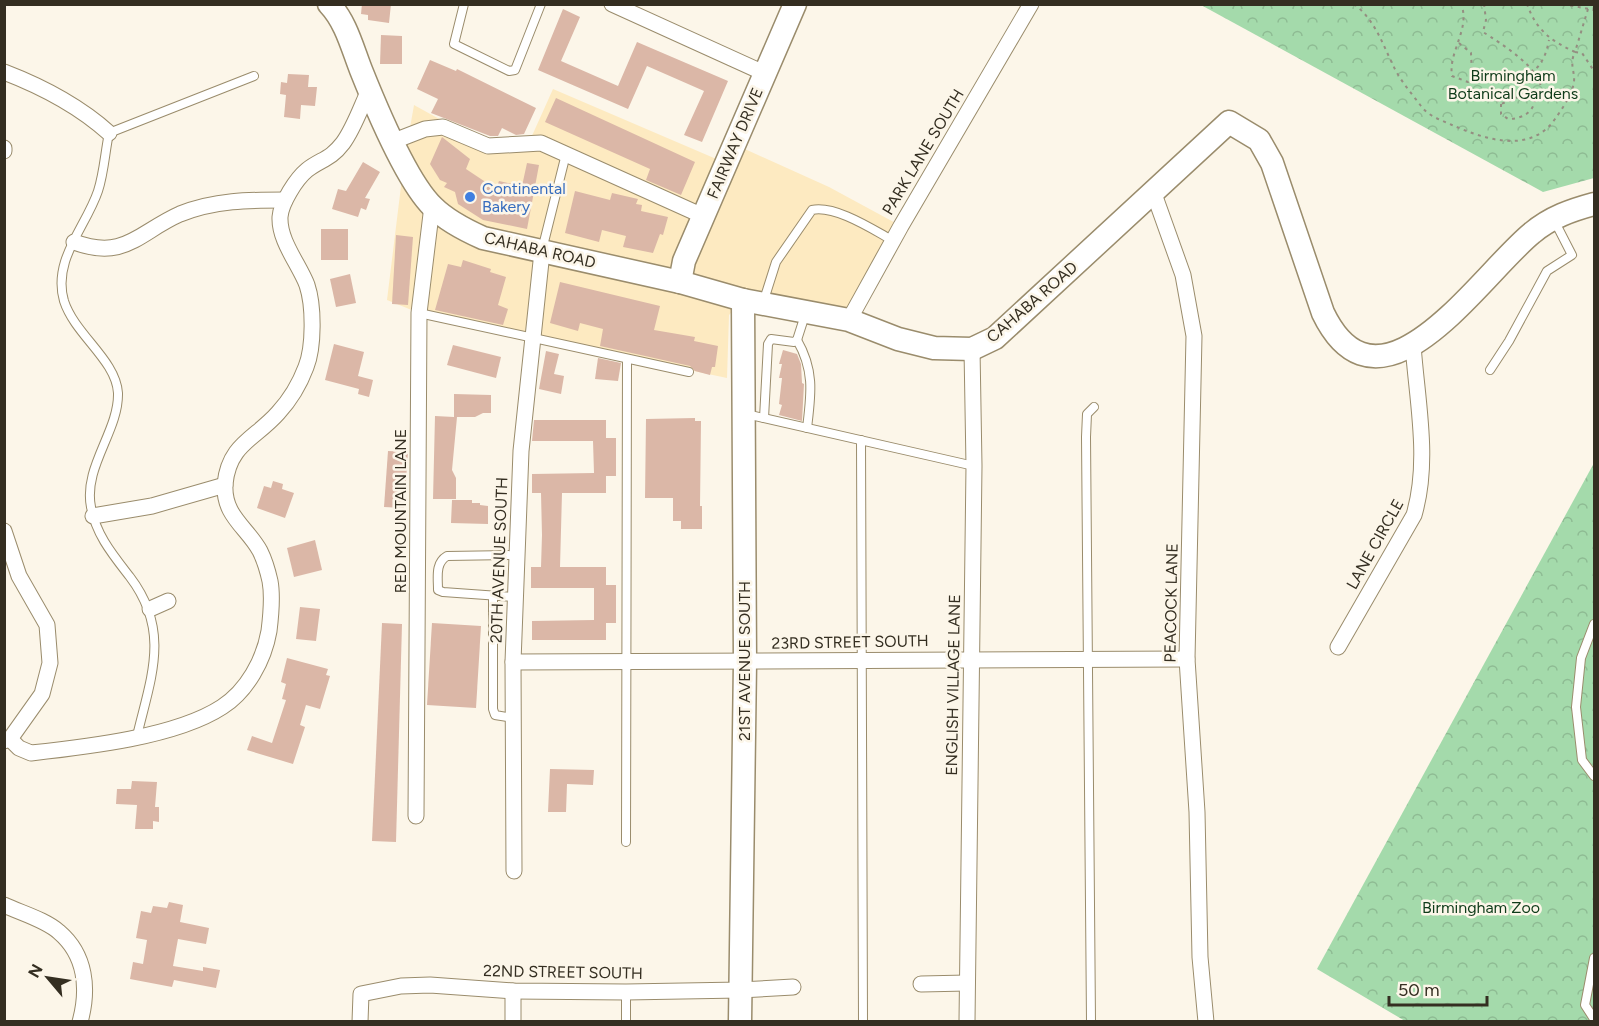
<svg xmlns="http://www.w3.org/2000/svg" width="1599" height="1026" font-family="Figtree,sans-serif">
<defs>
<pattern id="park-crowns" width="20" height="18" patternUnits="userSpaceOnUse" patternTransform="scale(1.5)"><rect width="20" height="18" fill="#a4daab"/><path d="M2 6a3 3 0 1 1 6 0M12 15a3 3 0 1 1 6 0" fill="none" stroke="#8ebb93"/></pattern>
</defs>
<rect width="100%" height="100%" fill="#fcf6e9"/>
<polygon fill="#fdeac1" points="553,89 728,164 736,145 829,187 901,226 849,320 743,300 729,315 727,378 419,313 387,300 404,162 414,105 461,131 492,144 531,138"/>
<g fill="url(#park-crowns)">
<polygon points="1201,5 1594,5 1594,178 1543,192"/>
<polygon points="1594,463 1594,1021 1405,1021 1317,969"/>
</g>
<g fill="#dbb7a7">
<polygon points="362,4 391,4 389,23 368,20 368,15 361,14"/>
<polygon points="563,9 580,17 561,61 618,86 637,42 728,81 702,142 684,135 704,91 647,66 628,109 538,70"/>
<polygon points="381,35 402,36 402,64 380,64"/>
<polygon points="430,60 456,71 457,69 536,108 524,134 516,135 502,128 498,136 490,136 431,113 438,99 417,89"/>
<polygon points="288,74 309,75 308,87 317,87 315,106 301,105 300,119 284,117 286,95 280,94 281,82 287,83"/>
<polygon points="556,98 695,162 681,195 646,180 650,169 545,122"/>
<polygon points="442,137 470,159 466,169 496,189 499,181 522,186 527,163 539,165 527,229 483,220 458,204 455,192 444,187 447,183 440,180 430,164"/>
<polygon points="363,162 380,172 365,198 370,199 366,210 361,208 358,217 332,209 338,189 346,191"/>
<polygon points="575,191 610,200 612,193 638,199 636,204 642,205 641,211 668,217 663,235 660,234 653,253 623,247 626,236 602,230 599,242 565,233"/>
<rect x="321" y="229" width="27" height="31"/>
<polygon points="396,235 413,237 408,305 392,304"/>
<polygon points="463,260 491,269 490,272 506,277 498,305 508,309 503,325 435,310 448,264 461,267"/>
<polygon points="350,274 356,303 336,307 330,279"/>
<polygon points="560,282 660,306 654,330 695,337 694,341 718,346 715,367 712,367 710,375 695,371 690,366 600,346 603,329 580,323 578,331 550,323"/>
<polygon points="334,344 364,352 358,376 373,380 369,397 358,394 359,389 325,380"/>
<polygon points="453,345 501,357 496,378 447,365"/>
<polygon points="783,350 797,354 801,364 802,383 804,384 802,421 779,415 782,405 779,404 782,378 779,378 782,364 779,364"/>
<polygon points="546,351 559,354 554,374 564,376 561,394 539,389"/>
<polygon points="598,358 621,363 618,381 595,379"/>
<polygon points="454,394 491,395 491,413 483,413 475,417 457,417 452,470 456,478 456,499 433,499 435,416 454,417"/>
<polygon points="695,418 695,421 701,421 700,506 702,506 702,529 681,529 681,521 673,521 673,498 645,498 646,419"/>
<polygon points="534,420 606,420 606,438 616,438 616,476 606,476 606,493 562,493 560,567 606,567 606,585 616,585 616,623 606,623 606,640 532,640 532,621 594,620 594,588 531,588 531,567 541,567 542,535 541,493 532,493 532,474 594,473 593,441 532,441"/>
<polygon points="388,451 408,452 404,508 384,507"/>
<polygon points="273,481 283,484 282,489 294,493 285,518 257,508 264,486 271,488"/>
<polygon points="452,500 472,500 472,503 480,503 480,505 488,506 488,524 451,523"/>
<polygon points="315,540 322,570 294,577 287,548"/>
<polygon points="300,607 320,609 316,641 296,639"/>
<polygon points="382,623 402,624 396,842 372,841"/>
<polygon points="432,623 481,626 476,708 427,705"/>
<polygon points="287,658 328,669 326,675 330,676 320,709 306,705 300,725 305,727 293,764 247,750 252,736 272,743 286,700 282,699 286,684 281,682"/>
<polygon points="550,769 594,770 593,785 567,784 566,812 548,812"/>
<polygon points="132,781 157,782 155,807 159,807 159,822 153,821 153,829 135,829 137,805 116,804 117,789 131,789"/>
<polygon points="169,902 183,905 180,922 209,928 206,944 178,939 173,966 203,971 203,967 220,970 216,988 174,980 172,987 130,979 133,962 143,964 147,940 136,938 141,911 151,913 153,906 167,908"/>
</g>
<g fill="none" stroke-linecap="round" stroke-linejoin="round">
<g stroke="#9a8c6c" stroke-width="10">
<g id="lane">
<polyline points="464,4 454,44 509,71 515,70 541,4"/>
<polyline points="542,250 566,154"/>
<path d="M 763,303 L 776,262 L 812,210 C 835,205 872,229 892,240"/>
<polyline points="419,313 689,372"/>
<path d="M 797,340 C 815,371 811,395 807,428"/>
<polyline points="1490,370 1509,341 1547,271 1572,255 1554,220"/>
<polyline points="746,414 974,466"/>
<polyline points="764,418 768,344 771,339 794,342 797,340 805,315"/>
<polyline points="861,440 863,1022"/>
<polyline points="493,596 493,709 495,715 513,718"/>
<path d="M 515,597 L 443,592 L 438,590 C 438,577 435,563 447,556 L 517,555"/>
<polyline points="1594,624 1581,658 1576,707 1582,760 1594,776"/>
<path d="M 137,736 C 151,677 171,631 130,577 C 113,555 96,535 91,507 C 83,467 119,431 118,393 C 116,360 75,335 64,301 C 52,260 86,227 98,191 C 104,173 105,152 109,133 L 254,76"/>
<polyline points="626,842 627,360"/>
<polyline points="1594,958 1585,1005 1594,1019"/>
<polyline points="626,1022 626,992"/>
<polyline points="1091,1022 1086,437 1087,414 1094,407"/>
</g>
</g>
<g stroke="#9a8c6c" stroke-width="17">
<g id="street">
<polyline points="612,4 764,73"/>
<path d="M 4,72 C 43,87 78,105 109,133"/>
<polyline points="394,141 425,129 443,127 488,146 541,143 703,216"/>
<polyline points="4,148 4,151"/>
<polyline points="1153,191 1183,275 1194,336 1187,659 1197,812 1200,957 1206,1022"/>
<path d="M 74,242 C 125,261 139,232 180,214 C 215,200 249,200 285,200"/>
<polyline points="849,320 901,226 1031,4"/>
<polyline points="93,516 152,506 225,485"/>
<polyline points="4,531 19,576 47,625 50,663 42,694 10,739 4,741"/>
<polyline points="150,609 168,601"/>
<path d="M 1338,647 L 1414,515 C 1430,461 1417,401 1413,345"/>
<polyline points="513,662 1187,659"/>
<path d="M 10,739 L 19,748 L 31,753 C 86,747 176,737 222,707 C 247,691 264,660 269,631 C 271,615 273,597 270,581 C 268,572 264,559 260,551 C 247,527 223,516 225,484 C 229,444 255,439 278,413 C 290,400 300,383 306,367 C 314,347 314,306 307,285 C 299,264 279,241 280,217 C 281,203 296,179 307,170 C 321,159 330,160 343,143 C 354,128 361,107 369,90"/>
<polyline points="416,816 419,313 432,206"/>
<polyline points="514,871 513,662 521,451 542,252"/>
<path d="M 4,905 C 21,913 46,920 59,932 C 86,955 89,989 80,1022"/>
<polyline points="921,984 967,983"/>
<polyline points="513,991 513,1022"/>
<polyline points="360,1022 361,994 401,986 430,985 513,991 626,992 740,990 793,987"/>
<polyline points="967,1022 974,466 972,349"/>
</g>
</g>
<g stroke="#9a8c6c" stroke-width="25">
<g id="secondary">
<path d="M 329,4 C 346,22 352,47 361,70 C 375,105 407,182 433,207 C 447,221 465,230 483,238 L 680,282 L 743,300 L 849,320 L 898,339 L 934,348 L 972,349 L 995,338 L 1229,122 L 1259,140 L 1272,163 L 1323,313 C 1380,431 1481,274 1532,233 C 1551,217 1572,210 1594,204"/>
<polyline points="680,282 684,261 795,4"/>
<polyline points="740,1022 745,662 743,300"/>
</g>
</g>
<g stroke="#948e81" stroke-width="2" stroke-dasharray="3 4.5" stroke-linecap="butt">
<path d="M 1354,4 C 1375,20 1382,43 1393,65 C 1399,79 1412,94 1421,106 C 1428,116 1441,120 1452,125 C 1484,139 1530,155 1555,119 C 1562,109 1572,95 1574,82 C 1575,71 1569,64 1575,52 C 1551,41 1536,30 1527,4"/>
<path d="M 1484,4 L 1486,20 L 1483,32 C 1500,43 1543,69 1541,91 L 1535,97"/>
<polyline points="1563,4 1594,10"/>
<polyline points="1588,9 1575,52 1582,53 1594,71"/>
<path d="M 1459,43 L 1471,53 L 1472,75 L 1468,82 L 1452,76 C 1448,52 1471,28 1461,4"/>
<path d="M 1501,104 L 1501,114 L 1508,119 C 1522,119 1535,112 1535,97 L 1526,94 L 1501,104 L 1491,92 C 1496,61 1538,99 1549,40"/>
</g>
<use href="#lane" stroke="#fff" stroke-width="8"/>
<use href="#street" stroke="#fff" stroke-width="15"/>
<use href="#secondary" stroke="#fff" stroke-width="22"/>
</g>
<circle fill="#3f7fe0" stroke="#fcf6e9" stroke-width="2" cx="470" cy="197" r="6"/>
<g text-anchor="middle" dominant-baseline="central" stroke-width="5" stroke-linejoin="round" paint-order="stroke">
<g font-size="16" fill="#0f3c1a" stroke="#fcf6e9">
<text x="1513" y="75">Birmingham<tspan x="1513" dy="18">Botanical Gardens</tspan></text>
<text x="1481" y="907">Birmingham Zoo</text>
</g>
<g font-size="16" fill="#342e21" stroke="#fcf6e9">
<text transform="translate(735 143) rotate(-67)">FAIRWAY DRIVE</text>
<text transform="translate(923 152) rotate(-59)">PARK LANE SOUTH</text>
<text transform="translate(540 250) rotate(13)">CAHABA ROAD</text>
<text transform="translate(1032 302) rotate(-41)">CAHABA ROAD</text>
<text transform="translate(400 511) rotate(-90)">RED MOUNTAIN LANE</text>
<text transform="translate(1375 544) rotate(-61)">LANE CIRCLE</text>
<text transform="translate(499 560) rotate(-88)">20TH AVENUE SOUTH</text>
<text transform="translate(1171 603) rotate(-89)">PEACOCK LANE</text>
<text transform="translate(850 642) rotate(-1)">23RD STREET SOUTH</text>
<text transform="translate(744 661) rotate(-90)">21ST AVENUE SOUTH</text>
<text transform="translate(953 685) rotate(-89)">ENGLISH VILLAGE LANE</text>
<text transform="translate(563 972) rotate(1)">22ND STREET SOUTH</text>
</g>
<g font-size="16" fill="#366cbe" stroke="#fcf6e9" text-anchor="start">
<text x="482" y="188">Continental<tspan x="482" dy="18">Bakery</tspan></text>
</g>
</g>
<rect width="1599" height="1026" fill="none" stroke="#342e21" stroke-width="12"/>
<g transform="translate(48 978) rotate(299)" stroke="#fcf6e9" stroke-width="4.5" paint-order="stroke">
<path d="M0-4.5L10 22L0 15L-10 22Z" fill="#342e21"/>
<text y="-9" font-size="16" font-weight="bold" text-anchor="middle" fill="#342e21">N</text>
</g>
<path d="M1389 996v9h98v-9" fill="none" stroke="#342e21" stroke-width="3"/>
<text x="1398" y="996" font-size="18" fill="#342e21" stroke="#fcf6e9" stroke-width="4.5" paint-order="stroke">50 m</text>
</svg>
